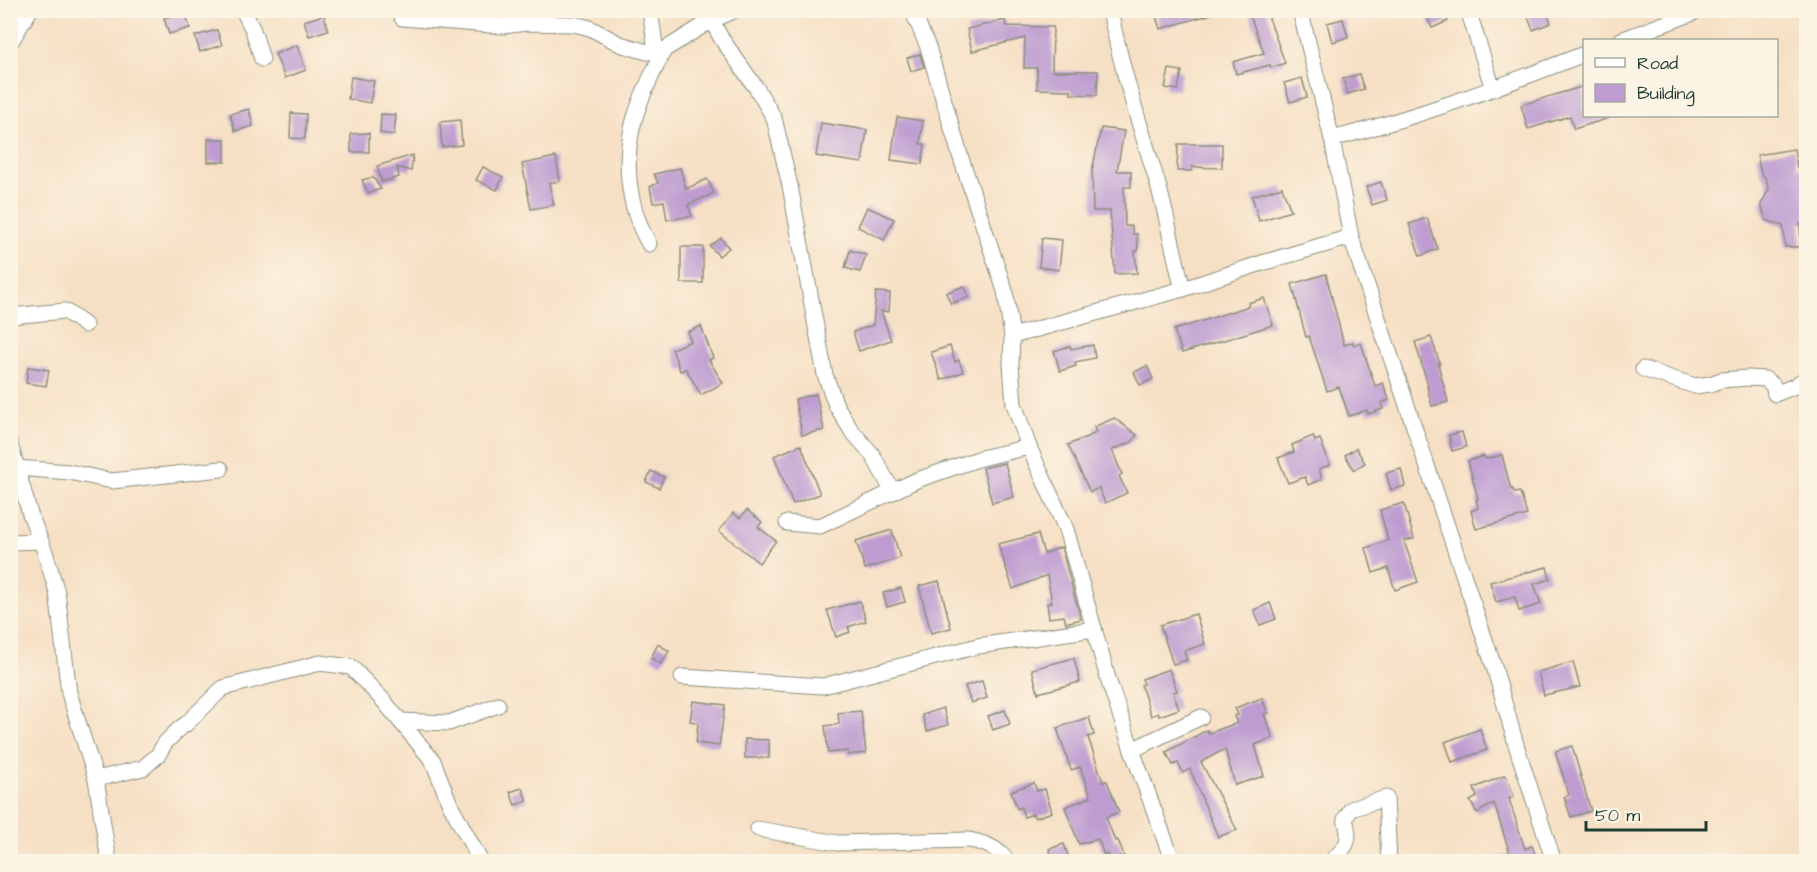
<svg xmlns="http://www.w3.org/2000/svg" width="1817" height="872" font-family="'Architects Daughter',sans-serif">
<rect width="100%" height="100%" fill="#fcf5e5"/>
<filter id="ink" filterUnits="userSpaceOnUse"><feTurbulence type="fractalNoise" baseFrequency=".0167" numOctaves="2"/><feDisplacementMap in="SourceGraphic" scale="12" xChannelSelector="R" yChannelSelector="G"/><feConvolveMatrix kernelMatrix="1 2 1 2 8 2 1 2 1" color-interpolation-filters="sRGB"/></filter>
<filter id="wash" filterUnits="userSpaceOnUse"><feTurbulence type="fractalNoise" baseFrequency=".008" numOctaves="4" result="noise"/><feDisplacementMap in="SourceGraphic" scale="24" xChannelSelector="R" yChannelSelector="G"/><feGaussianBlur stdDeviation="1.35" result="paint"/><feColorMatrix in="noise" values="0 0 0 0 0 0 0 0 0 0 0 0 0 0 0 0 0 1.4 0 .05"/><feComposite in="paint" operator="in"/></filter>
<g filter="url(#wash)">
<rect width="100%" height="100%" fill="#f6e0c5"/>
<g id="blocks">
<g fill="#be9cd1">
<polygon points="1154,10 1211,10 1212,14 1160,29"/>
<polygon points="1257,10 1266,10 1285,63 1271,68 1270,65 1236,74 1233,62 1264,53 1249,13"/>
<polygon points="1424,10 1443,10 1448,21 1432,28"/>
<polygon points="1525,10 1546,10 1551,23 1533,30"/>
<polygon points="185,12 190,28 169,34 164,18"/>
<polygon points="324,15 328,30 309,36 304,21"/>
<polygon points="1343,19 1348,37 1332,42 1327,23"/>
<polygon points="1005,20 1006,26 1053,27 1052,71 1098,71 1097,95 1071,94 1071,90 1037,89 1037,68 1024,68 1025,38 972,51 967,29"/>
<polygon points="217,30 222,45 200,52 195,36"/>
<polygon points="297,45 306,70 285,78 275,54"/>
<polygon points="920,54 924,67 911,71 907,58"/>
<polygon points="1169,69 1182,71 1178,90 1165,88"/>
<polygon points="1359,74 1364,89 1348,94 1343,79"/>
<polygon points="351,77 374,81 370,103 348,99"/>
<polygon points="1302,78 1307,97 1290,102 1284,83"/>
<polygon points="1584,86 1584,116 1608,116 1609,118 1574,129 1570,116 1528,129 1521,105"/>
<polygon points="249,109 253,126 235,131 230,114"/>
<polygon points="291,113 306,114 305,139 290,138"/>
<polygon points="381,114 396,115 394,135 380,133"/>
<polygon points="897,117 923,121 920,144 925,144 922,164 891,160"/>
<polygon points="460,120 462,145 442,147 440,122"/>
<polygon points="821,123 867,130 862,163 816,156"/>
<polygon points="1101,128 1124,131 1117,171 1131,171 1131,187 1124,187 1125,226 1132,226 1133,234 1137,234 1138,251 1135,251 1137,273 1115,274 1110,211 1093,211 1092,171"/>
<polygon points="369,133 369,152 351,152 351,134"/>
<rect x="208" y="139" width="17" height="23"/>
<polygon points="1178,144 1222,144 1222,168 1192,167 1192,171 1177,171"/>
<polygon points="1794,149 1797,168 1806,167 1806,223 1800,224 1801,247 1785,247 1783,226 1766,220 1761,204 1769,189 1766,179 1761,173 1757,155"/>
<polygon points="413,155 411,171 397,167 399,177 382,182 377,166"/>
<polygon points="556,157 560,181 549,183 554,205 531,209 522,164"/>
<polygon points="483,167 503,177 497,190 476,180"/>
<polygon points="680,168 686,189 707,179 714,193 688,205 692,216 667,220 664,201 653,203 650,187 658,183 654,174"/>
<polygon points="373,177 381,189 368,193 362,180"/>
<polygon points="1381,182 1387,200 1372,205 1366,187"/>
<polygon points="1282,187 1291,211 1259,221 1252,196"/>
<polygon points="867,207 894,219 884,240 858,227"/>
<polygon points="1427,218 1438,249 1420,256 1409,224"/>
<polygon points="721,238 729,248 719,256 710,246"/>
<polygon points="1042,238 1062,240 1059,270 1039,267"/>
<rect x="681" y="247" width="22" height="36"/>
<polygon points="850,250 866,255 860,272 845,268"/>
<polygon points="1326,274 1344,345 1353,342 1354,345 1361,343 1375,386 1383,383 1389,400 1381,403 1383,409 1368,414 1367,410 1349,416 1339,387 1327,391 1309,336 1306,337 1292,284"/>
<polygon points="964,286 969,297 951,304 946,293"/>
<polygon points="876,292 890,293 889,312 881,311 891,340 859,351 853,332 873,325"/>
<polygon points="1264,298 1273,325 1182,353 1174,330 1249,306 1248,303"/>
<polygon points="701,326 713,358 709,360 723,383 701,395 686,369 680,371 672,349 691,341 687,332"/>
<polygon points="1431,337 1440,364 1438,364 1448,402 1432,406 1427,386 1428,385 1415,342"/>
<polygon points="1093,345 1095,358 1075,362 1076,366 1060,371 1054,351 1070,346 1071,349"/>
<polygon points="950,346 955,362 959,360 963,372 941,380 931,352"/>
<polygon points="1147,366 1153,379 1140,385 1134,372"/>
<polygon points="28,367 49,370 46,386 26,383"/>
<polygon points="816,394 824,430 802,435 795,399"/>
<polygon points="1114,418 1137,435 1132,442 1112,450 1122,474 1119,476 1127,493 1105,503 1099,488 1090,492 1068,445 1096,433 1094,427"/>
<polygon points="1462,432 1466,447 1452,451 1449,435"/>
<polygon points="1313,436 1315,441 1320,439 1330,465 1319,469 1322,479 1308,485 1305,477 1288,483 1278,458 1294,452 1292,445"/>
<polygon points="801,445 820,494 793,504 774,456"/>
<polygon points="1356,448 1365,463 1354,470 1345,455"/>
<polygon points="1502,455 1511,490 1513,489 1514,493 1520,492 1527,515 1476,529 1471,511 1478,508 1476,500 1478,499 1468,461 1484,456 1486,459"/>
<polygon points="1005,463 1014,497 992,503 983,468"/>
<polygon points="1401,469 1405,486 1391,490 1386,473"/>
<polygon points="651,471 664,477 659,488 646,482"/>
<polygon points="1404,503 1414,539 1404,541 1418,582 1395,590 1388,568 1373,573 1366,548 1388,540 1380,510"/>
<polygon points="747,510 762,522 758,527 776,541 759,563 719,531 733,513 740,518"/>
<polygon points="892,530 900,558 865,569 856,541"/>
<polygon points="1038,534 1044,554 1061,547 1081,619 1066,623 1064,616 1049,618 1047,603 1052,603 1047,575 1013,589 998,544"/>
<polygon points="1547,567 1550,579 1534,584 1541,604 1519,611 1515,597 1496,602 1490,582"/>
<polygon points="939,581 951,628 931,633 919,586"/>
<polygon points="901,588 905,602 887,607 883,593"/>
<polygon points="860,601 866,621 848,627 850,632 836,637 827,610"/>
<polygon points="1270,603 1276,619 1260,625 1254,610"/>
<polygon points="1196,614 1205,644 1184,651 1187,660 1173,664 1160,625"/>
<polygon points="658,644 669,651 661,664 651,658"/>
<polygon points="1074,658 1080,682 1038,693 1032,669"/>
<polygon points="1573,662 1580,687 1544,695 1538,672"/>
<polygon points="1169,669 1177,691 1173,692 1179,709 1159,716 1158,713 1151,716 1141,685 1144,684 1142,679"/>
<polygon points="982,681 987,698 971,703 965,686"/>
<polygon points="1262,698 1268,713 1264,714 1273,738 1255,745 1264,776 1235,785 1225,749 1201,762 1237,830 1218,837 1190,769 1183,773 1178,763 1173,765 1166,752 1207,730 1209,733 1237,723 1234,716 1238,715 1235,708"/>
<polygon points="693,701 725,705 719,746 696,743 698,723 690,721"/>
<polygon points="943,708 948,725 927,731 922,715"/>
<polygon points="1005,710 1010,724 993,730 988,716"/>
<polygon points="861,711 866,753 848,755 848,751 828,753 825,726 839,724 838,713"/>
<polygon points="1089,717 1094,735 1088,737 1103,782 1107,781 1119,812 1106,817 1115,841 1118,840 1124,856 1110,860 1107,854 1104,855 1098,839 1079,844 1065,807 1091,797 1080,767 1071,770 1057,728"/>
<polygon points="1480,729 1487,750 1452,762 1445,742"/>
<polygon points="745,739 769,740 769,758 745,758"/>
<polygon points="1572,746 1591,811 1571,817 1564,797 1569,795 1556,754 1556,751"/>
<polygon points="1506,775 1514,797 1509,799 1525,849 1532,846 1538,861 1494,861 1494,860 1510,854 1494,803 1477,813 1470,801 1477,797 1474,788"/>
<polygon points="1034,783 1037,791 1045,789 1052,812 1035,818 1033,814 1024,817 1021,807 1017,809 1011,791"/>
<polygon points="522,788 527,801 515,805 510,792"/>
<polygon points="1064,844 1070,861 1054,861 1049,849"/>
</g>
</g>
</g>
<g filter="url(#ink)">
<use href="#blocks" fill-opacity="0" stroke="#8a8e7c" stroke-width="1.5"/>
<g fill="none" stroke-linecap="round" stroke-linejoin="round">
<g stroke="#8a8e7c" stroke-width="17">
<g id="street">
<polyline points="243,10 253,30 262,59"/>
<polyline points="650,10 656,51"/>
<polyline points="912,10 928,47 960,155 1005,291 1012,336 1011,364 1014,404 1029,447 1066,529 1109,682 1132,750 1173,862"/>
<path d="M 1110,10 C 1121,68 1139,122 1156,178 C 1167,214 1173,252 1183,289 L 1262,263 L 1351,237"/>
<polyline points="1300,10 1332,139"/>
<polyline points="1468,10 1493,89"/>
<polyline points="402,18 503,26 526,23 574,24 590,28 620,44 647,52 664,50 712,20 735,10"/>
<polyline points="712,20 721,38 757,89 774,118 790,186 825,375 836,405 851,430 872,454 893,492"/>
<polyline points="1621,40 1693,13 1691,10"/>
<polyline points="10,43 30,10"/>
<path d="M 649,244 C 627,206 622,156 636,114 C 643,91 654,71 664,50"/>
<polyline points="10,316 65,311 85,325"/>
<polyline points="1012,336 1183,289"/>
<polyline points="1643,369 1695,386 1710,384 1721,380 1748,378 1765,379 1773,385 1775,394 1795,386 1806,378"/>
<polyline points="10,444 30,514 45,552 57,592 69,693 96,779 109,862"/>
<polyline points="17,468 69,472 112,481 221,469"/>
<polyline points="787,523 820,526 917,480 981,458 1029,447"/>
<polyline points="10,542 41,541"/>
<polyline points="682,677 823,686 978,646 1094,629"/>
<polyline points="400,721 449,723 498,705"/>
<polyline points="1132,750 1201,717"/>
<polyline points="96,779 143,768 158,755 165,743 179,729 186,724 223,688 320,663 351,667 382,699 433,761 450,804 481,862"/>
<path d="M 758,829 L 837,843 L 969,840 C 985,843 998,848 1008,862"/>
<path d="M 1330,862 C 1347,847 1352,841 1345,819 L 1351,809 L 1386,798 L 1389,862"/>
<path d="M 1554,862 L 1517,748 L 1495,670 L 1351,237 L 1332,139 C 1418,117 1502,86 1584,54"/>
</g>
</g>
<use href="#street" stroke="#fff" stroke-width="15"/>
</g>
</g>
<rect width="1817" height="872" fill="none" stroke="#fcf5e5" stroke-width="36"/>
<rect x="1583" y="39" width="195" height="78" fill="#fcf5e5" stroke="#a4ab9e" stroke-width="1.5"/>
<rect x="1595" y="58" width="30" height="9" fill="#ffffff" stroke="#a4ab9e" stroke-width="1.5"/>
<text x="1637" y="69" font-size="18" fill="#1f3d34">Road</text>
<rect x="1595" y="84" width="30" height="18" fill="#be9cd1" stroke="#a4ab9e" stroke-width="1.5"/>
<text x="1637" y="99" font-size="18" fill="#1f3d34">Building</text>
<path d="M1586 821v9h120v-9" fill="none" stroke="#1f3d34" stroke-width="3"/>
<text x="1595" y="821" font-size="18" fill="#1f3d34" stroke="#fcf5e5" stroke-width="4.5" paint-order="stroke">50 m</text>
</svg>
